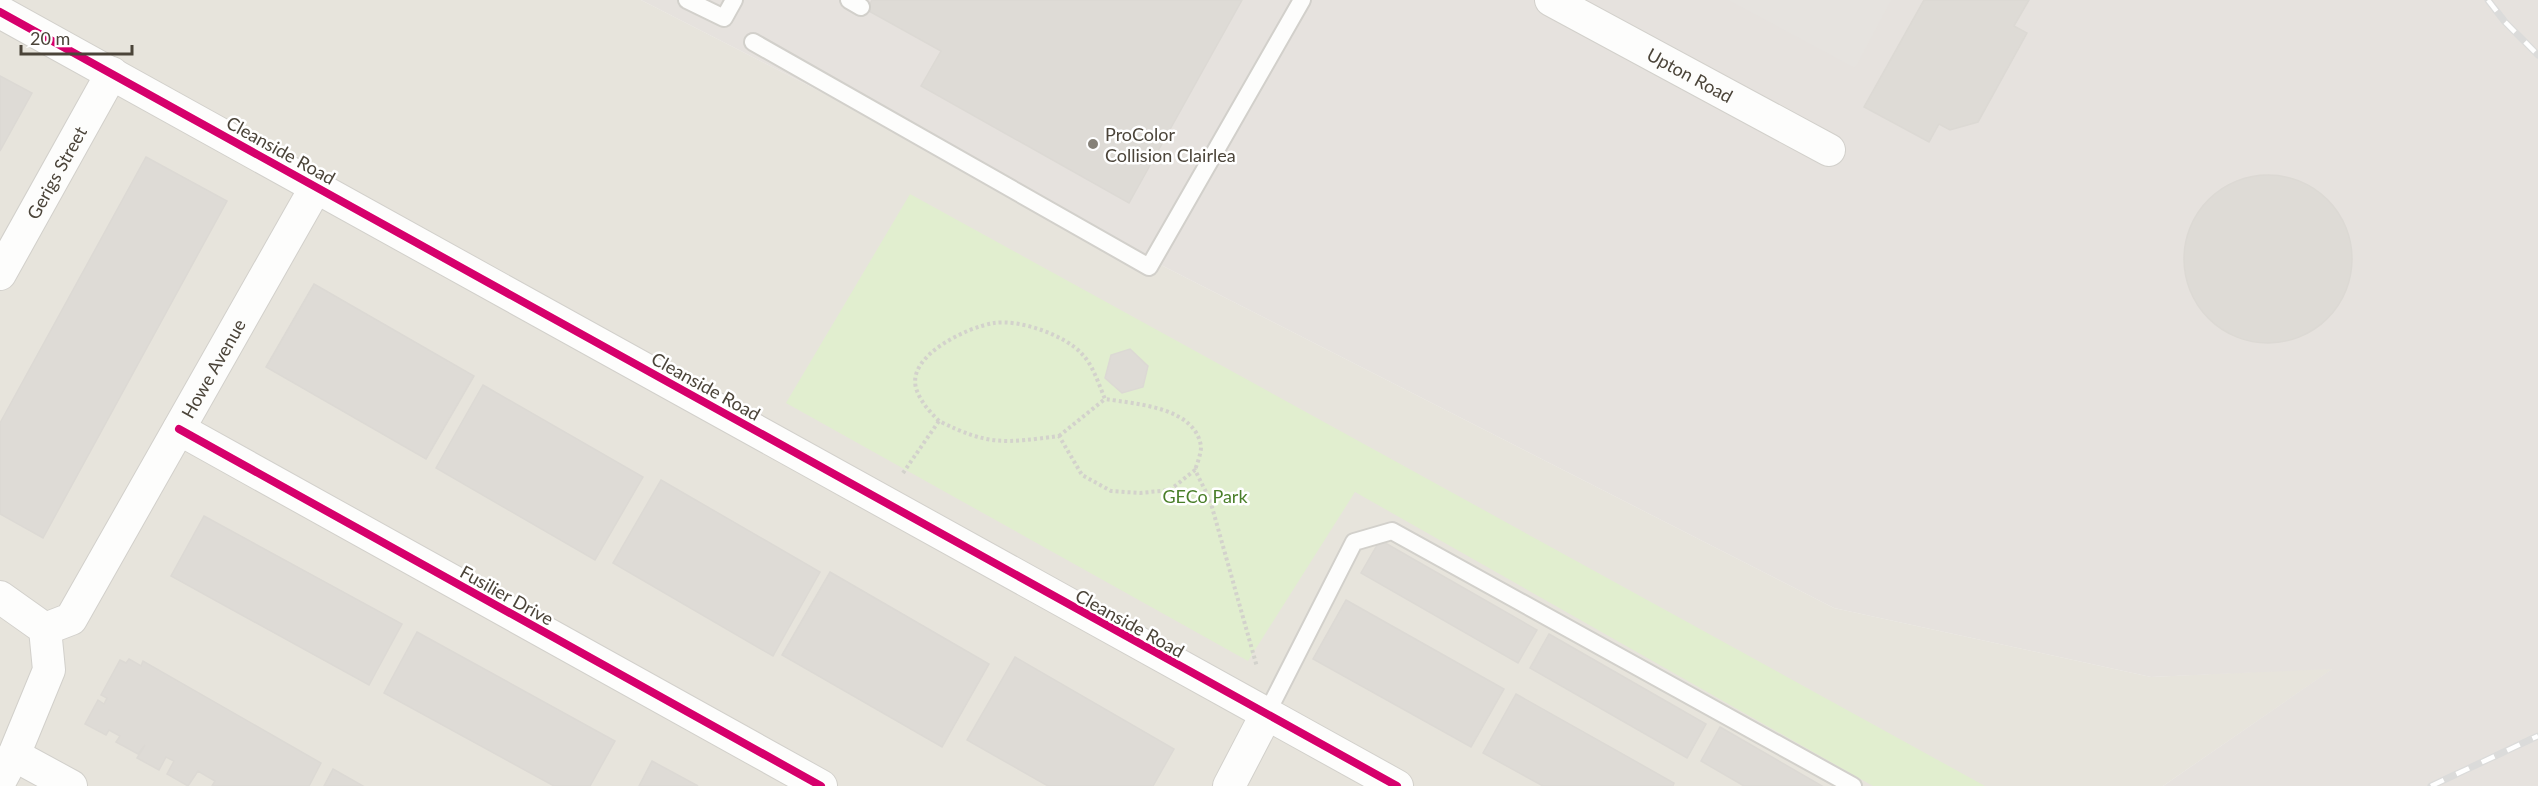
<svg xmlns="http://www.w3.org/2000/svg" width="2538" height="786" font-family="Lato,sans-serif">
<rect width="100%" height="100%" fill="#f4f2ee"/>
<polygon fill="#e7e4dc" points="0,0 641,0 1834,608 2151,677 2334,668 2163,786 0,786"/>
<polygon fill="#e6e2de" points="641,0 2538,0 2538,786 2163,786 2332,669 2151,677 1834,608"/>
<polygon fill="#e1eecf" points="910,194 1985,786 1873,786 1355,492 1248,661 786,403"/>
<polygon fill="#e6e3df" points="1728,0 1891,0 1855,68"/>
<g fill="#dedbd6" stroke="#dcd9d4" stroke-width="1.5">
<polygon points="872,0 1242,0 1129,203 921,86 941,51 867,10"/>
<polygon points="1924,0 2029,0 2014,26 2027,33 1978,122 1950,130 1939,124 1929,142 1864,107"/>
<polygon points="0,76 32,93 0,151"/>
<polygon points="146,157 227,201 43,538 0,514 0,423"/>
<circle cx="2268" cy="259" r="84"/>
<polygon points="314,284 474,376 426,459 266,367"/>
<polygon points="1130,349 1148,366 1143,387 1122,393 1105,378 1111,355"/>
<polygon points="483,385 643,477 595,560 436,468"/>
<polygon points="661,480 820,572 773,656 613,563"/>
<polygon points="204,516 402,624 369,685 171,576"/>
<polygon points="1380,540 1537,630 1518,663 1361,573"/>
<polygon points="830,572 989,664 942,747 782,655"/>
<polygon points="1346,600 1504,689 1471,747 1313,659"/>
<polygon points="417,632 615,741 590,786 554,786 384,693"/>
<polygon points="1549,634 1706,724 1687,758 1530,668"/>
<polygon points="1015,657 1174,749 1153,786 1048,786 967,740"/>
<polygon points="129,659 141,666 143,661 321,763 309,786 212,786 215,781 198,771 188,786 167,774 174,761 166,757 159,770 137,758 145,745 138,754 116,742 120,736 109,730 106,735 85,724 98,700 104,704 107,698 101,695 120,660 126,663"/>
<polygon points="1516,694 1674,783 1673,786 1543,786 1483,753"/>
<polygon points="1720,727 1822,786 1744,786 1701,761"/>
<polygon points="652,761 698,786 639,786"/>
<polygon points="333,769 363,786 324,786"/>
</g>
<g fill="none" stroke-linecap="round" stroke-linejoin="round">
<g stroke="#d2d0cb" stroke-width="20">
<g id="lane">
<polyline points="687,0 724,18 734,0"/>
<polyline points="849,0 861,7"/>
<polyline points="753,42 1149,267 1302,0"/>
<polyline points="1266,715 1354,542 1392,531 1853,786"/>
</g>
</g>
<g stroke="#d2d0cb" stroke-width="34">
<g id="street">
<path id="s1" d="M 1551,0 L 1829,150"/>
<polyline points="0,12 1397,786"/>
<path id="s2" d="M 0,274 L 112,73"/>
<polyline points="179,429 821,786"/>
<polyline points="0,597 45,629 49,670 14,755 0,781"/>
<path id="s3" d="M 45,629 L 71,619 L 316,187"/>
<polyline points="14,755 71,786"/>
<polyline points="1229,786 1266,715"/>
</g>
</g>
<g stroke="#d3d2cc" stroke-width="4" stroke-dasharray="3 3" stroke-linecap="butt">
<path d="M 939,421 C 929,411 920,401 916,388 C 907,355 968,327 994,323 C 1019,319 1065,335 1082,354 C 1093,365 1099,385 1105,399 C 1136,404 1196,407 1201,447 C 1201,454 1197,464 1195,470"/>
<polyline points="1059,436 1105,399"/>
<path d="M 903,473 L 939,421 C 989,446 1005,443 1059,436 L 1082,475 L 1111,491 L 1140,493 L 1170,490 L 1195,470 L 1210,500 L 1257,667"/>
</g>
<use href="#lane" stroke="#fdfdfc" stroke-width="16"/>
<use href="#street" stroke="#fdfdfc" stroke-width="32"/>
<g stroke="#dbdbda" stroke-width="7">
<g id="rail">
<polyline points="2488,0 2505,22 2538,55"/>
<polyline points="2431,786 2538,736"/>
</g>
</g>
<use href="#rail" stroke="#fff" stroke-width="4.5" stroke-dasharray="14" stroke-linecap="butt"/>
<g stroke="#fff" stroke-width="11">
<g id="cycleway">
<polyline points="0,12 1397,786"/>
<polyline points="179,429 821,786"/>
</g>
</g>
<use href="#cycleway" stroke="#d6006c" stroke-width="8"/>
</g>
<circle fill="#868178" stroke="#fff" stroke-width="2" cx="1093" cy="144" r="6"/>
<g text-anchor="middle" dominant-baseline="central" stroke-width="5" stroke-linejoin="round" paint-order="stroke">
<g font-size="18" fill="#4b4439" stroke="#fff">
<text stroke="none"><textPath href="#s1" startOffset="158">Upton Road</textPath></text>
<text transform="translate(281 150) rotate(29)">Cleanside Road</text>
<text stroke="none"><textPath href="#s2" startOffset="116">Gerigs Street</textPath></text>
<text stroke="none"><textPath href="#s3" startOffset="316">Howe Avenue</textPath></text>
<text transform="translate(706 386) rotate(29)">Cleanside Road</text>
<text transform="translate(507 595) rotate(29)">Fusilier Drive</text>
<text transform="translate(1130 623) rotate(29)">Cleanside Road</text>
</g>
<g font-size="18" fill="#4b4439" stroke="#fff" text-anchor="start">
<text x="1105" y="134">ProColor<tspan x="1105" dy="21">Collision Clairlea</tspan></text>
</g>
<g font-size="18" fill="#4a7f2a" stroke="#fff">
<text x="1205" y="496">GECo Park</text>
</g>
</g>
<path d="M21 45v9h111v-9" fill="none" stroke="#4b4439" stroke-width="3"/>
<text x="30" y="45" font-size="18" fill="#4b4439" stroke="#ffffff" stroke-width="4.5" paint-order="stroke">20 m</text>
</svg>
